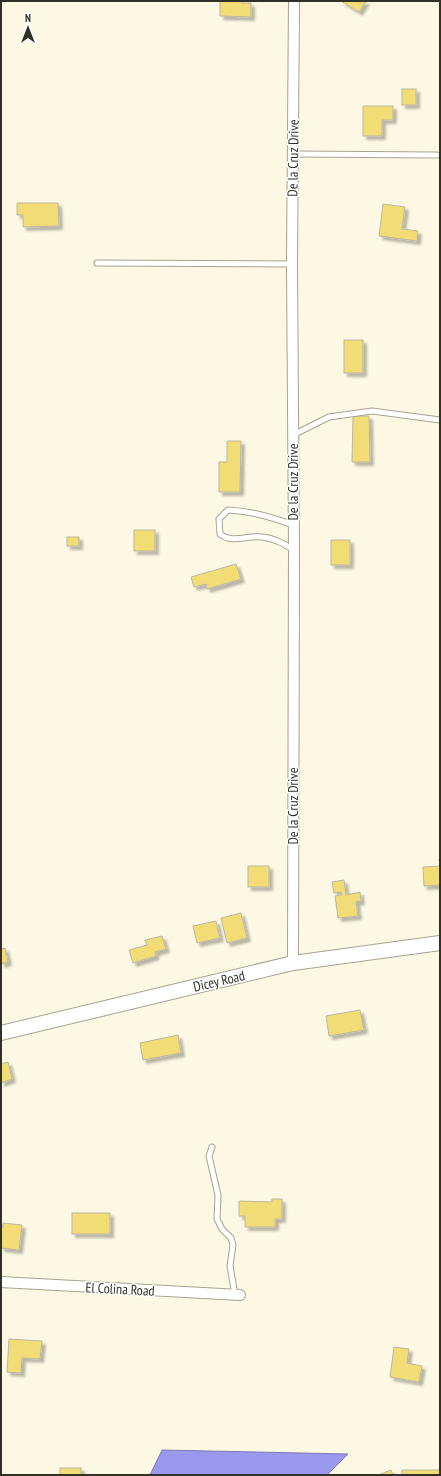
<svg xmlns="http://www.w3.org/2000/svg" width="441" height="1476" font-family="'PT Sans Narrow',sans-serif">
<defs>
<filter id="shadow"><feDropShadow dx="3.5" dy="3.5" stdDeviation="1" flood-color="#0004"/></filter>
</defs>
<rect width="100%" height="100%" fill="#fdf8e3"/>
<polygon fill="#9b98ef" stroke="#7c79b3" points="162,1450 348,1454 327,1475 150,1475"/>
<g fill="#f2dc75" stroke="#bbb7a2" filter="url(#shadow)">
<polygon points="220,1 242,1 242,3 251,3 251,17 220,16"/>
<polygon points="341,1 366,1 359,12"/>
<rect x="402" y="89" width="14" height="16"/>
<polygon points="363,106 393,106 393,120 382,120 382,136 363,136"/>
<polygon points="17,203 58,203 59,226 23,227 23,215 17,215"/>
<polygon points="383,204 405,207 402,229 418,231 417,241 379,236"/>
<rect x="344" y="340" width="19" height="33"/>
<polygon points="353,416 369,416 370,462 352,462"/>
<polygon points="227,441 241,441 240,492 219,492 219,462 227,462"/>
<rect x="134" y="530" width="21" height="21"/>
<rect x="67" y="537" width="12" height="9"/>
<rect x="331" y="540" width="19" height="25"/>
<polygon points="236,564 241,579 207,589 206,584 194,587 191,577"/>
<polygon points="439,859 440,859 440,885 424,886 423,867 440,866"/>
<rect x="248" y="866" width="21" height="21"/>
<polygon points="344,880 346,895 360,892 361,901 356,902 358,916 338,918 335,896 342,895 341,892 334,893 332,882"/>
<polygon points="241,913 247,938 227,943 221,918"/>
<polygon points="216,921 220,938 197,943 193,926"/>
<polygon points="162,936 166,949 155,952 156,956 133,963 129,950 147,945 145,940"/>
<polygon points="5,948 8,962 1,964 1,949"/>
<polygon points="360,1010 364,1030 329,1036 326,1016"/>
<polygon points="178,1035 181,1053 143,1060 140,1043"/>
<polygon points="8,1062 12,1079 1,1083 1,1064"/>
<polygon points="272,1199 282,1199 282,1219 275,1219 275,1227 245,1227 245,1216 239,1216 239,1201 272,1202"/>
<rect x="72" y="1213" width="38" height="21"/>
<polygon points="3,1223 22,1225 19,1250 1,1248 1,1227 3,1227"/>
<polygon points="9,1339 42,1341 40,1359 22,1358 21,1373 7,1372"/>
<polygon points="394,1347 409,1349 407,1363 422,1366 419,1382 390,1377"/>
<rect x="60" y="1468" width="21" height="7"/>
<polygon points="391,1470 393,1475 378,1475"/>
<rect x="402" y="1470" width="38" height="5"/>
</g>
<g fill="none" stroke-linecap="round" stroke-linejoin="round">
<g stroke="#a7a38f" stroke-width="7">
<g id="lane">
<polyline points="294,154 437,155"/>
<polyline points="97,263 292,264"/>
<polyline points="293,435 329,417 372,411 440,420"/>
<path d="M 293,525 C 272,517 251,511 228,510 L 219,519 L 220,534 C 233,544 247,535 262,537 C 274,538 284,544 294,550"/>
<polyline points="212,1147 209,1156 218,1195 217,1219 222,1229 231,1238 233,1245 230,1266 235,1295"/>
</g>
</g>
<g stroke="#a7a38f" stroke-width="12">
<g id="street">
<polyline points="293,963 294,550 292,264 294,1"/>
<polyline points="1,1282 240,1295"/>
</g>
</g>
<g stroke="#a7a38f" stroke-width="16">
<polyline id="secondary" points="1,1033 293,963 440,943"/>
</g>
<use href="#lane" stroke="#fff" stroke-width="5"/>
<use href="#street" stroke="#fff" stroke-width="10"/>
<use href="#secondary" stroke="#fff" stroke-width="14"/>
</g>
<g text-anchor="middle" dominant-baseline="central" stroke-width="3" stroke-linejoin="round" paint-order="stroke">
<g font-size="14" fill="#323128" stroke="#fff">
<text transform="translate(293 158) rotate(-89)">De la Cruz Drive</text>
<text transform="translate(293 482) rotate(-90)">De la Cruz Drive</text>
<text transform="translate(293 806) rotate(-90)">De la Cruz Drive</text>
<text transform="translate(219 981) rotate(-13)">Dicey Road</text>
<text transform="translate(120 1289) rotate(3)">El Colina Road</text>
</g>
</g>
<rect width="441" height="1476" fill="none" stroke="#323128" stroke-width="4"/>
<g transform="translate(28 28)" stroke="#ffffff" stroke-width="3" paint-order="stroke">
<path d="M0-3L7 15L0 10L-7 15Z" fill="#323128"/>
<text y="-6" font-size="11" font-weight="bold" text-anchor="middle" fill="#323128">N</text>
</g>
</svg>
